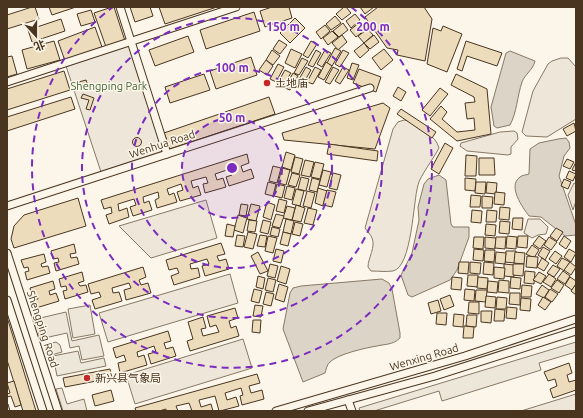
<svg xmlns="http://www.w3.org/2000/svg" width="583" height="418" font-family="Ubuntu,'Noto Sans SC',sans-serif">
<rect width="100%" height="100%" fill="#fbf6e9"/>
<g fill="#ede6d9" stroke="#887966">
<polygon points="131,42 167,154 102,175 65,63"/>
<polygon points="561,58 568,58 576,67 576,119 547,137 526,136 522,132 533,91 548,64 552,61"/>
<path d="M 404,120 L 408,121 C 419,128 436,135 439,148 C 434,158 420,176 418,185 C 413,202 412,267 393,271 C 386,272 378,271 371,271 L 368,267 C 368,258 376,247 372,238 C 371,235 367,231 365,228 L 393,129 L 398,122 Z"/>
<polygon points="514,131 517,133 518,139 511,147 511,154 508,155 467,151 460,146 461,143 500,132"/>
<polygon points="574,183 576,184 576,201 573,210 568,195"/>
<polygon points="206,200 217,238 151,258 119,226"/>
<polygon points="528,219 540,219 548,227 546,234 538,235 532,238 524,233"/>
<polygon points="230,274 238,303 108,342 99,313"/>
<polygon points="90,305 95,334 73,338 68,309"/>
<polygon points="66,312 72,341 99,335 104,356 82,360 79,346 70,348 67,333 40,339 36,319"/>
<polygon points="243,339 252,368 135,404 126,375"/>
<polygon points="56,342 60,345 62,352 48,356 45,345"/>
<polygon points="62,388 67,404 84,399 87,411 63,411 56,389"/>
<polygon points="576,394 576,411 521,411"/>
</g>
<g fill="#ede7d9" stroke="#887966">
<polygon points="576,342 576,352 539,363 541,370 442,401 439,391 374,411 360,411 359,408"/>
<polygon points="78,351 81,363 104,358 106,366 57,376 53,356"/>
</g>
<g fill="#dcd4c6" stroke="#887966">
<path d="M 510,51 L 535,61 C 533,70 525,74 522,82 C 517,97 517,112 510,125 L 497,128 L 494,126 L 491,107 L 506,53 Z"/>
<path d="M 566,138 L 569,142 L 570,148 L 564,156 L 559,176 L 576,225 L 576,235 L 565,236 L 541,217 L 529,216 C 523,208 507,186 520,177 C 522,175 527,175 529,174 L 530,149 L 539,143 L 558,139 Z"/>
<polygon points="439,175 446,180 451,224 453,227 469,227 469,237 457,270 453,276 450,280 412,297 408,295 401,275 412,253 419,220 418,207 424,184 428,179"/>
<path d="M 382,279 L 389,283 L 392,289 L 400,333 L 400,338 C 393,345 385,344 377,346 C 365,348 338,354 330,362 C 327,364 326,370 325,373 L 303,382 L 283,329 L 290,293 L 293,288 L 301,286 Z"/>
</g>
<g fill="#ecdcbc" stroke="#4a3520">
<polygon points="32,7 35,7 39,19 7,29 7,15"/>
<polygon points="49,7 76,7 52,15"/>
<polygon points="112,7 114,7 125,41 106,47 94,13"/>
<polygon points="130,7 150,7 153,16 135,22"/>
<polygon points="159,7 217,7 165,24"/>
<polygon points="272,7 289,7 292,18 265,27 260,11"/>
<polygon points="344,7 346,7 351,13 342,20 336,14"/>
<polygon points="360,7 374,7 365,14"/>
<polygon points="378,7 424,7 432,19 425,61 397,55 398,50 387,48 365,17"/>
<polygon points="91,10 95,22 81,26 77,14"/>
<polygon points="254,12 260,31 206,49 200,30"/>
<polygon points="355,14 360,20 351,28 346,21"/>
<polygon points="335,16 341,23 331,30 326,24"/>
<polygon points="295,18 305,28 290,43 280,33"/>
<polygon points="61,19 65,31 32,42 28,30"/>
<polygon points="343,23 348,30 339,37 333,31"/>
<polygon points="359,23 365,30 356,37 350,30"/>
<polygon points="325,25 330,31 321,39 316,32"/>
<polygon points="443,26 462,34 447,72 427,64 433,28 441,31"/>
<polygon points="95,27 102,47 65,61 58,41"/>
<polygon points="368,29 373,35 364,43 358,36"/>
<polygon points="332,31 338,37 328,45 323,38"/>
<polygon points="342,35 347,42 338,50 332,43"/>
<polygon points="374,35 379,42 370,49 364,43"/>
<polygon points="188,36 194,52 155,66 149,50"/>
<polygon points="279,40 287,45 280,54 273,49"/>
<polygon points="54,41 60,60 27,69 22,50"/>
<polygon points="311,41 317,44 308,58 303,55"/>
<polygon points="466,41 502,53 497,66 467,56 462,71 457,69"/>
<polygon points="364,43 369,50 360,58 354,51"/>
<polygon points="335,48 341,51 332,66 327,63"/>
<polygon points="291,49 302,54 295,68 285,63"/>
<polygon points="384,49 393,60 381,70 372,58"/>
<polygon points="272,50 280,56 273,65 266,60"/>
<polygon points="316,50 321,53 313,67 308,65"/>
<polygon points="325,50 331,53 322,67 317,64"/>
<polygon points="343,50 349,53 340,67 335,64"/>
<polygon points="12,56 17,74 7,77 7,57"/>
<polygon points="251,57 257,75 216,89 210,71"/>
<polygon points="302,58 308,61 299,75 294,73"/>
<polygon points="266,60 273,66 267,75 259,70"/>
<polygon points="326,62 332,66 324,80 318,77"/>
<polygon points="352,63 359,65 353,80 347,78"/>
<polygon points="278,64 284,67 276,82 270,79"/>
<polygon points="306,67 311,70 303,84 298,81"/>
<polygon points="315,67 321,70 313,84 307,82"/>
<polygon points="333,67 339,70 330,84 325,82"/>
<polygon points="343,67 349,70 340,84 335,81"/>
<polygon points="359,69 381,77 376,92 353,83"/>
<polygon points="285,70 291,73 282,87 277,84"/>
<polygon points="64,71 70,90 7,110 7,89"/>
<polygon points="293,73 298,76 290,90 285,88"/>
<polygon points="204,74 210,90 170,103 165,87"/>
<polygon points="456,74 487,89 491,134 457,141 430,119 441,106 447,112 442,119 457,132 475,130 474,118 467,119 465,103 475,102 474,97 451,85"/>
<polygon points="86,80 88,86 81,88 79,82"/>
<polygon points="398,87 406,92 401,101 393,96"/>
<polygon points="440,88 448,94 430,116 422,110"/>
<polygon points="83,94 94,98 90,110 86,109 89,100 81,98"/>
<polygon points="71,97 75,109 7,131 7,117"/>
<polygon points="269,97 275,114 170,149 164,133"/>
<polygon points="383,103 390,108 375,149 284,140 282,133"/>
<polygon points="401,109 436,132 432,138 397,114"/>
<polygon points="574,123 576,131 567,136 563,129"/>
<circle cx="137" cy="142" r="4.5"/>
<polygon points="445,143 453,148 439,174 431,169"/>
<polygon points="329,144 378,151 377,161 327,154"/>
<polygon points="286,152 295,155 291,170 282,167"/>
<polygon points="247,154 249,163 241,166 243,172 251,169 254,178 229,186 226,177 232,175 230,169 215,174 217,180 223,178 226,187 205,193 203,184 208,183 206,177 191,181 193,188 198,186 201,195 180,201 177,192 183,190 181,184 167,189 169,195 174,193 177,202 157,208 155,200 159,198 158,192 143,197 144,203 149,201 152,210 133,216 130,207 136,205 134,199 118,204 119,211 127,208 129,217 109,224 106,215 112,213 111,207 104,209 101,200"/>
<polygon points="466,155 477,156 476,176 465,176"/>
<polygon points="295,157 303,159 299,174 291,172"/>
<polygon points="479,158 494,158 495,175 479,175"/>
<polygon points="567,159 574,162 570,169 563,166"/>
<polygon points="305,160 314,162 310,177 301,175"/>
<polygon points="315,162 324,164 320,179 311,177"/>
<polygon points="576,162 576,171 572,170"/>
<polygon points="273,166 281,168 277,183 269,181"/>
<polygon points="282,168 290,170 286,185 278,183"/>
<polygon points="323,170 331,172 327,187 319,185"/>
<polygon points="569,171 576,174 573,181 566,178"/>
<polygon points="292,173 300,175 296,187 288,185"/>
<polygon points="333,173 341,175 337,190 329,188"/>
<polygon points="301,177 309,179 306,191 298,189"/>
<polygon points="312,178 320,180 317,192 309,190"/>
<polygon points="465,178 476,179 475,191 465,190"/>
<polygon points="564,179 571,182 568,189 561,186"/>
<polygon points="268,182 276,184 273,196 265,194"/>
<polygon points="476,182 486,182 485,194 475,193"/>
<polygon points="487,182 497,183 496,194 486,193"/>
<polygon points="277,184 285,186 282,198 274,196"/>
<polygon points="287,186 295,188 292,200 284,198"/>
<polygon points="318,188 327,191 323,206 315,203"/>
<polygon points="296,189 304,191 300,206 292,204"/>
<polygon points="327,190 336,192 332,207 323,205"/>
<polygon points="307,191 315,193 311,208 303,206"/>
<polygon points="495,192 505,193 504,205 494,204"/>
<polygon points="471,195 481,196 480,207 470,207"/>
<polygon points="482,196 493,197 492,208 482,208"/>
<polygon points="78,198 86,226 14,248 11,239 14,226 24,215"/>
<polygon points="279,199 287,201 284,213 276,211"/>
<polygon points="267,202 275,205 271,220 263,217"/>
<polygon points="241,204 248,205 246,216 239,215"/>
<polygon points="251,204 260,206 256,221 247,219"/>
<polygon points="296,205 305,208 301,222 292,220"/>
<polygon points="287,206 295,208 292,220 283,218"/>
<polygon points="500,207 510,208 509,220 499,219"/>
<polygon points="308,208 317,210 313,225 304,223"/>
<polygon points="472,210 482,211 481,223 471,222"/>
<polygon points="487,210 497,211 496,222 486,222"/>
<polygon points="276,214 284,216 280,228 272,226"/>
<polygon points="238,215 247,218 243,233 234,230"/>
<polygon points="513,218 523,218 522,230 512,229"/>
<polygon points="286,219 294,221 291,234 283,232"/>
<polygon points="249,220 257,221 255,232 247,231"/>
<polygon points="263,220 271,222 268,234 260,232"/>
<polygon points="500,221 510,222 509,234 499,233"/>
<polygon points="295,222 303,224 300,236 292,234"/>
<polygon points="227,224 235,226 233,237 225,236"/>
<polygon points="486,224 496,225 495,236 485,235"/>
<polygon points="272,227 280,229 278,237 270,235"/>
<polygon points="556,228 563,232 557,241 550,236"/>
<polygon points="248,232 257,234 253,249 244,247"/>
<polygon points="283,232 291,234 288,246 280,244"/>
<polygon points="237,235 245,236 243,247 235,246"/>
<polygon points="260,235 267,236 265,247 257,246"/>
<polygon points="268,236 277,238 273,253 265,251"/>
<polygon points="507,236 517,237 516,249 506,248"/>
<polygon points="518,236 528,236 527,248 517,247"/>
<polygon points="539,236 546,241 540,249 533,244"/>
<polygon points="564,236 571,241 566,249 559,244"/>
<polygon points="474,237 484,237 483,249 473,248"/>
<polygon points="485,237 496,238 495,249 485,248"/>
<polygon points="496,237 506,237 505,249 495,248"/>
<polygon points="549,237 557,242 551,250 544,245"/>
<polygon points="221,243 225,254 217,256 219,261 226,259 229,269 205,276 202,266 209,264 207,259 190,264 191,269 198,268 200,277 174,285 171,276 179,273 177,268 169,270 166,260"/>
<polygon points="74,244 76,253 70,254 71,258 77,257 79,264 56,271 54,263 59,262 58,258 53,259 51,251"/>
<polygon points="532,245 539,250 534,258 526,254"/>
<polygon points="543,247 550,251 545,260 538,255"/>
<polygon points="276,249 284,251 281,263 273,261"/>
<polygon points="474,249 484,250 483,261 473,260"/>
<polygon points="569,249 576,253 571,262 564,257"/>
<polygon points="485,250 495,250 494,262 484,261"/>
<polygon points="506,251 516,251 515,263 505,262"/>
<polygon points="555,251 562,256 556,264 549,259"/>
<polygon points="258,252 268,271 260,274 251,256"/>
<polygon points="496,252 506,253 505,264 495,263"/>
<polygon points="515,252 525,253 524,264 514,263"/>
<polygon points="44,254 46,262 41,264 42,267 48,266 50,273 27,280 25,272 29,271 28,267 24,268 21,260"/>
<polygon points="527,256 538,257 537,268 526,267"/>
<polygon points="542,258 549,263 544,271 537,267"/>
<polygon points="562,258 570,262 564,271 557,266"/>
<polygon points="459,262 469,262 468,274 458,273"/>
<polygon points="470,262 481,263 480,274 470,273"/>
<polygon points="484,262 494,263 493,275 483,274"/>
<polygon points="570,262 576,267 571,275 564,270"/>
<polygon points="270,264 278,266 275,278 267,276"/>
<polygon points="504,264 514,265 514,277 504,276"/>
<polygon points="513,264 524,264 523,276 513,275"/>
<polygon points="553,265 560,269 554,277 547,273"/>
<polygon points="281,266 290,269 286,284 277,281"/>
<polygon points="143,267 146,277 139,280 141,285 148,283 151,293 126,300 124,290 131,288 129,283 112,288 113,293 119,292 122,301 95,309 92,300 101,297 99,292 91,294 88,284"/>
<polygon points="494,267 505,268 504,279 494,278"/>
<polygon points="525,271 535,272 534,284 524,283"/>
<polygon points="563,271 570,276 565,284 557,279"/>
<polygon points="82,272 84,281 78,283 80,286 86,285 88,292 65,299 63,291 67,290 66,286 61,287 59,279"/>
<polygon points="539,272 546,276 541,284 533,280"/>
<polygon points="549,274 556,279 551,287 543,282"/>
<polygon points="468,275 478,275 478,287 467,286"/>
<polygon points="258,276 265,278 263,289 256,287"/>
<polygon points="452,277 462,278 461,290 451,289"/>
<polygon points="478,277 488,278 487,289 477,288"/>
<polygon points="511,277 521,278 520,289 510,288"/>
<polygon points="570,277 576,281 576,284 572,290 565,285"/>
<polygon points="268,278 276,280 273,292 265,290"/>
<polygon points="499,280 509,281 509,293 498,292"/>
<polygon points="557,280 564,285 559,293 551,288"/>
<polygon points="53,281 55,289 49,291 50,295 56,293 59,301 36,308 33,300 38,299 37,295 32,296 30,288"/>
<polygon points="488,281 498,282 497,293 487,292"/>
<polygon points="279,284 288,287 284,302 275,299"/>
<polygon points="576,284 576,295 571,291"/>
<polygon points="522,285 532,286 531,297 521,297"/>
<polygon points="542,285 549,290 544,298 536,294"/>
<polygon points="254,289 262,291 259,303 251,301"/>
<polygon points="465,289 475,290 474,301 464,300"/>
<polygon points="550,289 558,294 552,302 545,297"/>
<polygon points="476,290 487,290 486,302 475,301"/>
<polygon points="266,292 274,294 271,306 263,304"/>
<polygon points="510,293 520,293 520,305 509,304"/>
<polygon points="450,295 454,306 444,310 440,299"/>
<polygon points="486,296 496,297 495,308 485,307"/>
<polygon points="497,297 507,298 506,309 496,309"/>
<polygon points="543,297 551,302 545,310 538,305"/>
<polygon points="521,298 531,299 530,311 520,310"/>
<polygon points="438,300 441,311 431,314 428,303"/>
<polygon points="469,302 479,302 479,314 468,313"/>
<polygon points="255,305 263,306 261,317 253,316"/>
<polygon points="507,307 517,308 516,319 506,318"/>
<polygon points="235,308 238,318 229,321 231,328 236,326 239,336 190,351 187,341 193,339 188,322 203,317 206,328 201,329 203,336 219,332 216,325 210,327 207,316"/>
<polygon points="495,309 505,310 504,321 494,321"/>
<polygon points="481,311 492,311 491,323 481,322"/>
<polygon points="437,313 447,313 446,325 436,324"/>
<polygon points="454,314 464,315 463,327 453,326"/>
<polygon points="467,315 477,315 476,327 466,326"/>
<polygon points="7,317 36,411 23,411 7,360"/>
<polygon points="253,320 261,320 260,333 252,332"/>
<polygon points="464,326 474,327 473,338 463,338"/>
<polygon points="168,331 171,341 164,343 166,349 173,347 176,356 151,364 148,354 156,352 154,346 137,352 138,357 144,355 147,365 120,373 118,363 126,361 124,355 116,358 113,348"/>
<polygon points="569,363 572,373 567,375 569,382 576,380 576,390 553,398 550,389 557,386 555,379 548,381 544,372"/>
<polygon points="110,369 112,378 65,387 63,378"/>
<polygon points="257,374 260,383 249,386 251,393 262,390 264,399 242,405 240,396 243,395 241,388 225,393 227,400 236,397 239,406 220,411 219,411 215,396 199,400 201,407 211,404 213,411 192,411 189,403 176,406 178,411 166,411 166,409 159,411 136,411 135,408"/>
<polygon points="14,381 21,405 15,407 11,396 7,397 7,394 10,393 7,383"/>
<polygon points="111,390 114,401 95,406 92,395"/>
<polygon points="7,404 8,404 10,411 7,411"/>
</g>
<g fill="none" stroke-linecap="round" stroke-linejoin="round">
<g stroke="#4a3520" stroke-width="9">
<g id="minor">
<polyline points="120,7 167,154"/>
<polyline points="7,82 236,7"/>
<polyline points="7,206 370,88"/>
<polyline points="7,253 58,411"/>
<polyline points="7,300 43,411"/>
<polyline points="348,400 352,411"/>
<polyline points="276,411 465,356 576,319"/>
<polyline points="308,411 435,376 576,331"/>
</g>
</g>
<use href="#minor" stroke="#fbf6e9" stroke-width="7"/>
</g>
<circle cx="232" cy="168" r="50" fill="#7b2cbf" fill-opacity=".12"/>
<g fill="none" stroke="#7b2cbf" stroke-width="2" stroke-dasharray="7 5">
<circle cx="232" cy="168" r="50"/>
<circle cx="232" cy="168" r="100"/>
<circle cx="232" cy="168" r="150"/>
<path d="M351 7A200 200 0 1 1 113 7"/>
</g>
<g fill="#c62828" stroke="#fbf6e9" stroke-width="1.5">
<circle cx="267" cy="83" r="4"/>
<circle cx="87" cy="378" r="4"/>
</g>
<g text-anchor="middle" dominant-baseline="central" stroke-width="3" stroke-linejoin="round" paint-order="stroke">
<g font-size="11" fill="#4a3520" stroke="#fbf6e9" text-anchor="start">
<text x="275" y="83">土地庙</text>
<text x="95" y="378">新兴县气象局</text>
</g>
<g font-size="11" fill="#436837" stroke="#fbf6e9">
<text x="109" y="86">Shengping Park</text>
</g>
<g font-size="11" fill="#4a3520" stroke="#fbf6e9">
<text transform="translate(162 144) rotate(-18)">Wenhua Road</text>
<text transform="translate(43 329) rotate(72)">Shengping Road</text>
<text transform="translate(424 357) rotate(-16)">Wenxing Road</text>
</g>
</g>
<circle cx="232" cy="168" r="6" fill="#7b2cbf" stroke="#fbf6e9" stroke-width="2"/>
<g font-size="12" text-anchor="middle" font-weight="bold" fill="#7b2cbf" stroke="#fbf6e9" stroke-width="3" stroke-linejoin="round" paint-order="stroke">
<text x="373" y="31">200 m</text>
<text x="283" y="31">150 m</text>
<text x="232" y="72">100 m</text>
<text x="232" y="122">50 m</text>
</g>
<rect width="583" height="418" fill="none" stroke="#4a3520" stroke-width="16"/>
<g transform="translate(36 36) rotate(159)" stroke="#fbf6e9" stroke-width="3" paint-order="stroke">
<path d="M0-3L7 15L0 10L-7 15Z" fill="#4a3520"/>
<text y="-6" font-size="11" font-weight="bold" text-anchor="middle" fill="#4a3520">北</text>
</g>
</svg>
